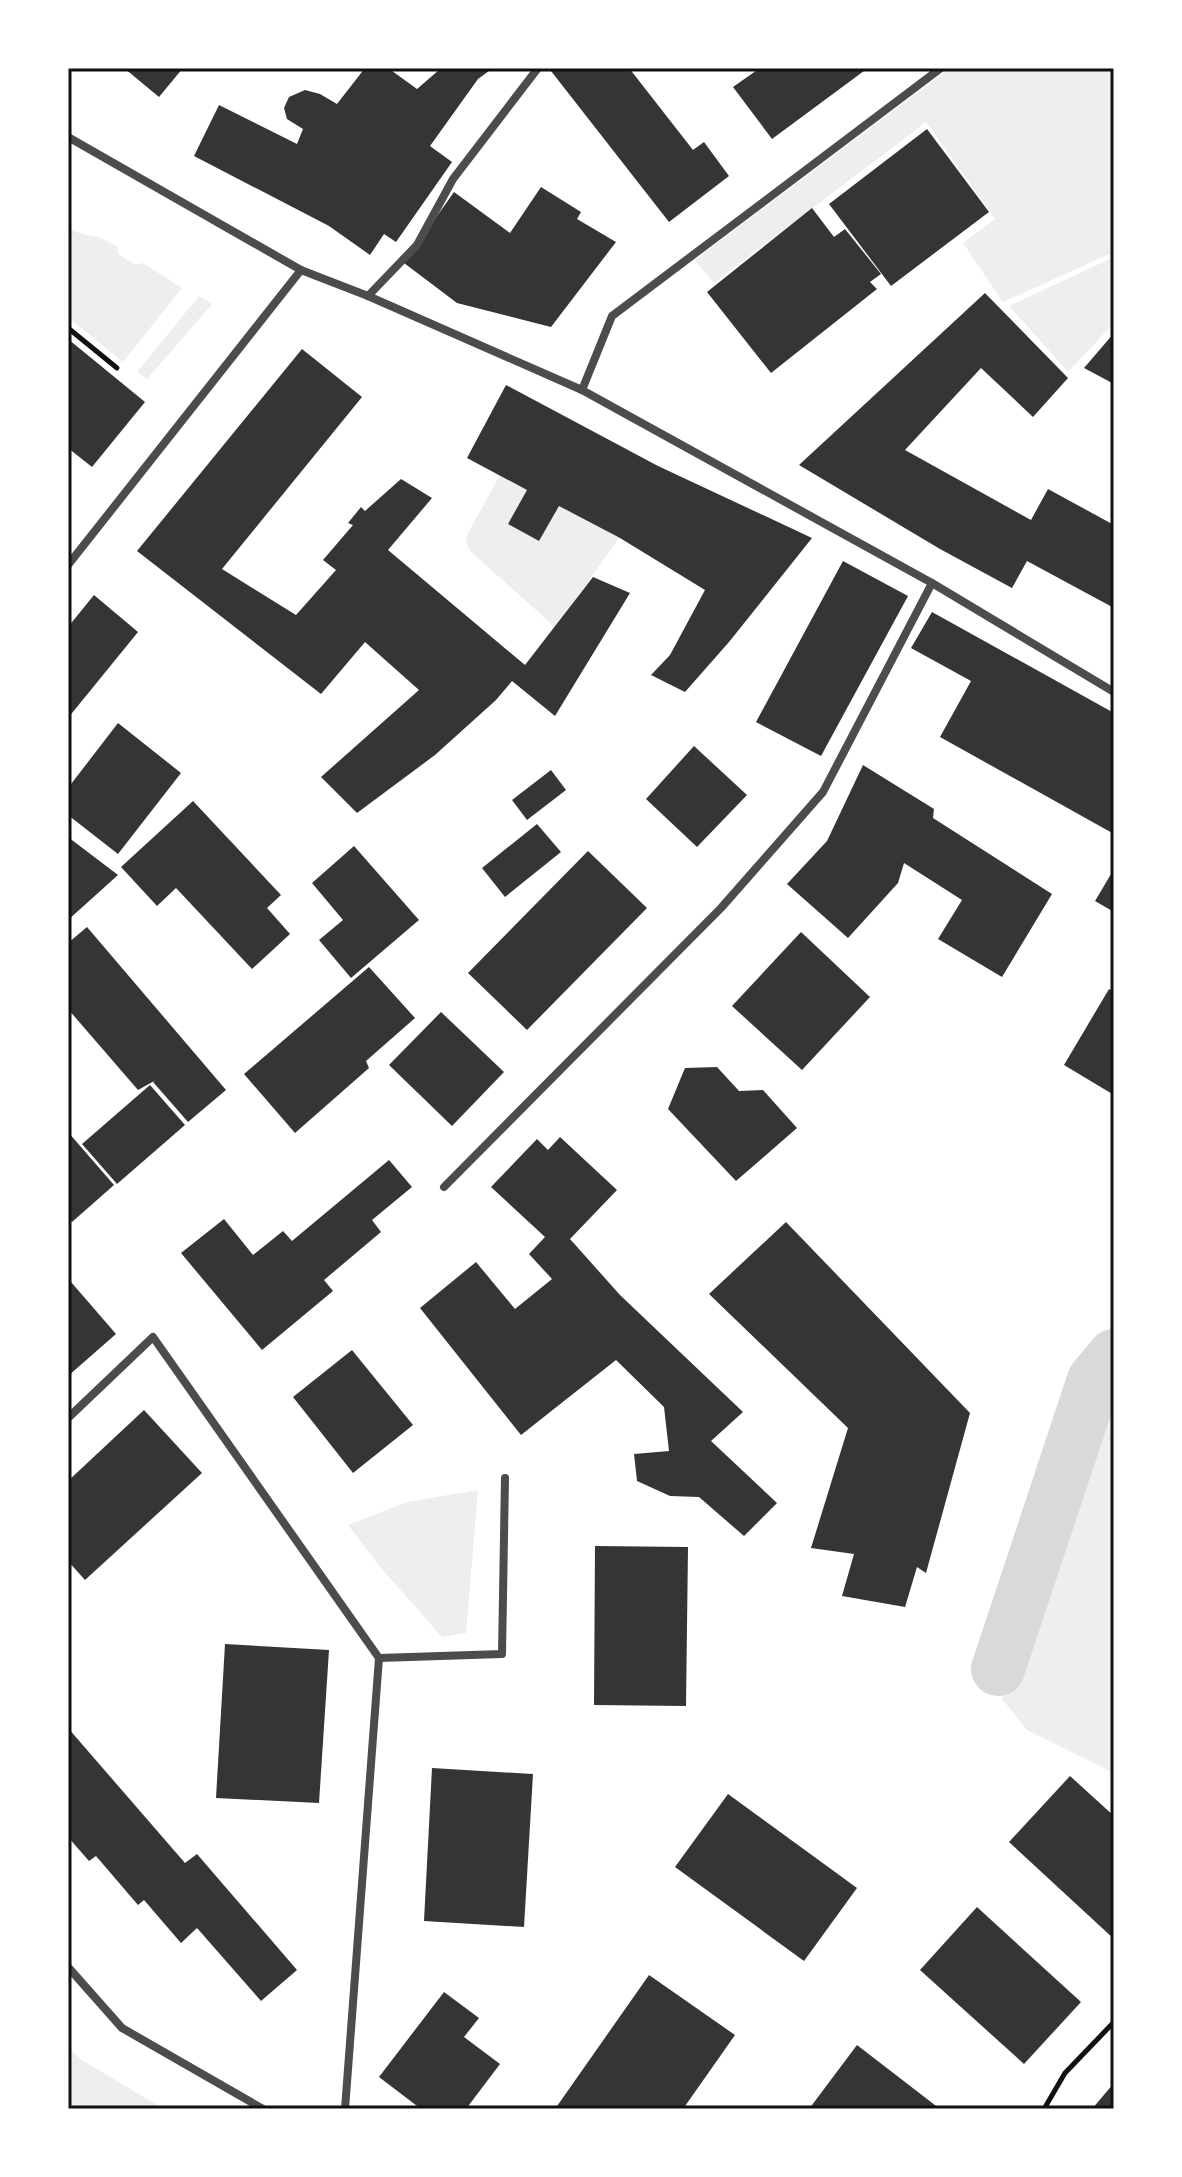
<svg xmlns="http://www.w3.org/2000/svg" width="1182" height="2177" font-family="'Sofia Sans Condensed',sans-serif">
<rect width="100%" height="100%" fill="#fff"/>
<g fill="#eee">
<polygon points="950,68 1114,68 1114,252 1003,302 963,243 995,219 926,122 714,283 695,260"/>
<path d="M 68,223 C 75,236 86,234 98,237 C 104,239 112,244 118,247 L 118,254 L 136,265 L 143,263 L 182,288 L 123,362 L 68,317 Z"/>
<polygon points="1114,257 1114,323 1068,372 1009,306"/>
<polygon points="199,296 212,304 147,379 137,372"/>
<polygon points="500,475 527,490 508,524 539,541 559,506 619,538 555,627 470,551 466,542 468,533"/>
<polygon points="1114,1378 1114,1773 1027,1730 1002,1699 1043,1569 1076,1429"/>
<polygon points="478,1490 466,1633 442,1637 381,1568 348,1525 407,1502"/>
<polygon points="68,2048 82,2060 164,2109 68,2109"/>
</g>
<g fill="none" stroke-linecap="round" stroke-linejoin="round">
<polyline stroke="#d9d9d9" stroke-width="54" points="998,1669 1094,1380 1114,1356"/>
</g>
<g fill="#353535">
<polygon points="124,68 183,68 159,97"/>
<polygon points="365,68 388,68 417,89 439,70 437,68 493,68 478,79 430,146 452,162 396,242 384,234 370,255 329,226 194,156 219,105 297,144 303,129 287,119 284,108 289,97 305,90 320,94 337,104"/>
<polygon points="554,68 629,68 693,150 704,142 729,176 669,222 551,71"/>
<polygon points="760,68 868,68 772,139 733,87"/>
<polygon points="927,129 989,212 891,286 829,204"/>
<polygon points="541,187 581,212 577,219 616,242 551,327 457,303 404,263 454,192 510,233"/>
<polygon points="812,208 834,237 845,229 881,274 870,282 877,289 771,373 707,292"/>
<polygon points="985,293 1068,378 1033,417 981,368 905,450 1031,520 1048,489 1114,525 1114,608 1027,561 1012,588 940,549 799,465"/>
<polygon points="1114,333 1114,384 1084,368"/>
<polygon points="68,339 145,402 92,467 68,448"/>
<polygon points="302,349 362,397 222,569 296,615 336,570 323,560 353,525 348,523 361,507 365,511 401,479 432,498 388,550 525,665 593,577 630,593 555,716 512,681 496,700 435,755 357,813 321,777 419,690 365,642 321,694 137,551"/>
<polygon points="506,385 658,466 812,538 729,642 685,692 651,675 670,655 705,590 620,538 559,506 539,541 508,524 527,490 467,458"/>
<polygon points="843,561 908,596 821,756 756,722"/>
<polygon points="94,595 138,632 68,718 68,627"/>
<polygon points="932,612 1114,713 1114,834 940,737 971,681 911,648"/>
<polygon points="118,723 181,773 118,854 68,815 68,788"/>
<polygon points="694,746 747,795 697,847 646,799"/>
<polygon points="863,765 934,809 933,818 1052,894 1002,977 938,939 962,900 904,863 898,883 848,938 787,884 827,841"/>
<polygon points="551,770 566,790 527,820 512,800"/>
<polygon points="193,801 281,895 267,908 290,934 252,969 176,888 157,906 121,867"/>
<polygon points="537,824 561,852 505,897 482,868"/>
<polygon points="68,837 118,875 68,920"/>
<polygon points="354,846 419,920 351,978 319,940 343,920 312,883"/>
<polygon points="588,851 647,908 527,1030 468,973"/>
<polygon points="1114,869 1114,912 1095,901"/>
<polygon points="87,927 226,1090 188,1122 153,1082 156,1080 138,1090 68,1009 68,943"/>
<polygon points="801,932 870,997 802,1070 732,1006"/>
<polygon points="369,967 415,1018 366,1061 369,1068 295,1133 244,1074"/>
<polygon points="1109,989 1114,992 1114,1095 1064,1065"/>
<polygon points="441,1012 504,1072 452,1126 389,1065"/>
<polygon points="717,1067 739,1091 763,1090 797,1128 736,1181 668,1109 685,1068"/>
<polygon points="150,1085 185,1125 117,1184 82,1144"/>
<polygon points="68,1132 114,1185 72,1222 68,1217"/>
<polygon points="560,1137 617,1190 570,1239 620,1295 743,1412 711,1441 777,1503 744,1536 699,1497 670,1496 637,1481 634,1454 669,1451 664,1407 616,1360 521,1435 420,1308 476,1262 515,1309 552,1279 529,1254 545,1237 491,1187 537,1139 548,1150"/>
<polygon points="389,1160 412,1187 372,1220 381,1232 324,1280 333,1291 262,1350 181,1253 224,1219 253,1255 283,1231 292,1241"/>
<polygon points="786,1222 970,1413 926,1573 917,1567 905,1607 842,1596 854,1554 811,1548 848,1428 709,1294"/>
<polygon points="71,1282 116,1334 68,1376 68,1285"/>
<polygon points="352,1350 413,1425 353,1473 293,1397"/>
<polygon points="144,1410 202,1473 85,1580 68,1561 68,1481"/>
<polygon points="595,1546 688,1547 686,1706 594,1705"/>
<polygon points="225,1644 329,1650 319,1803 216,1798"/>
<polygon points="68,1728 185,1863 197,1854 297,1970 261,2001 197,1928 181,1943 144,1900 138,1905 96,1856 89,1861 68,1837"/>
<polygon points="432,1768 533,1774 524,1927 424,1921"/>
<polygon points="1070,1776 1114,1816 1114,1939 1009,1842"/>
<polygon points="728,1794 857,1888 804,1961 675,1867"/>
<polygon points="977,1907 1081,2002 1024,2064 920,1970"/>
<polygon points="649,1975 735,2035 683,2109 555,2109"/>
<polygon points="444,1992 479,2018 464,2037 500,2064 466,2109 421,2109 379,2077"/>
<polygon points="857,2045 940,2109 809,2109"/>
<polygon points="1114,2083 1114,2109 1092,2109"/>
</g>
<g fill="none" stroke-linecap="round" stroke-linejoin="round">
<g stroke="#111" stroke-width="5">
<polyline points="68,328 117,368"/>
<polyline points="1044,2109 1065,2073 1114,2022"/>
</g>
<g stroke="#4c4c4c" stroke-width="8">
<polyline points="68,137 301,270 368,296 582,390 932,583 1114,692"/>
<polyline points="368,296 417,245 453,179 538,68"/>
<polyline points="582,390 612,316 941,68"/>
<polyline points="68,565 301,270"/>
<polyline points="444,1187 721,908 823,792 932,583"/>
<polyline points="68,1418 153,1337 379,1658 345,2109"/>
<polyline points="379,1658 502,1654 505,1478"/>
<polyline points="68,1967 122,2028 263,2109"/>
</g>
</g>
<rect width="1182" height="2177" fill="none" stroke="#ffffff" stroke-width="140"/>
<rect x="70" y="70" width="1042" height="2037" fill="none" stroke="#111" stroke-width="3"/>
</svg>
